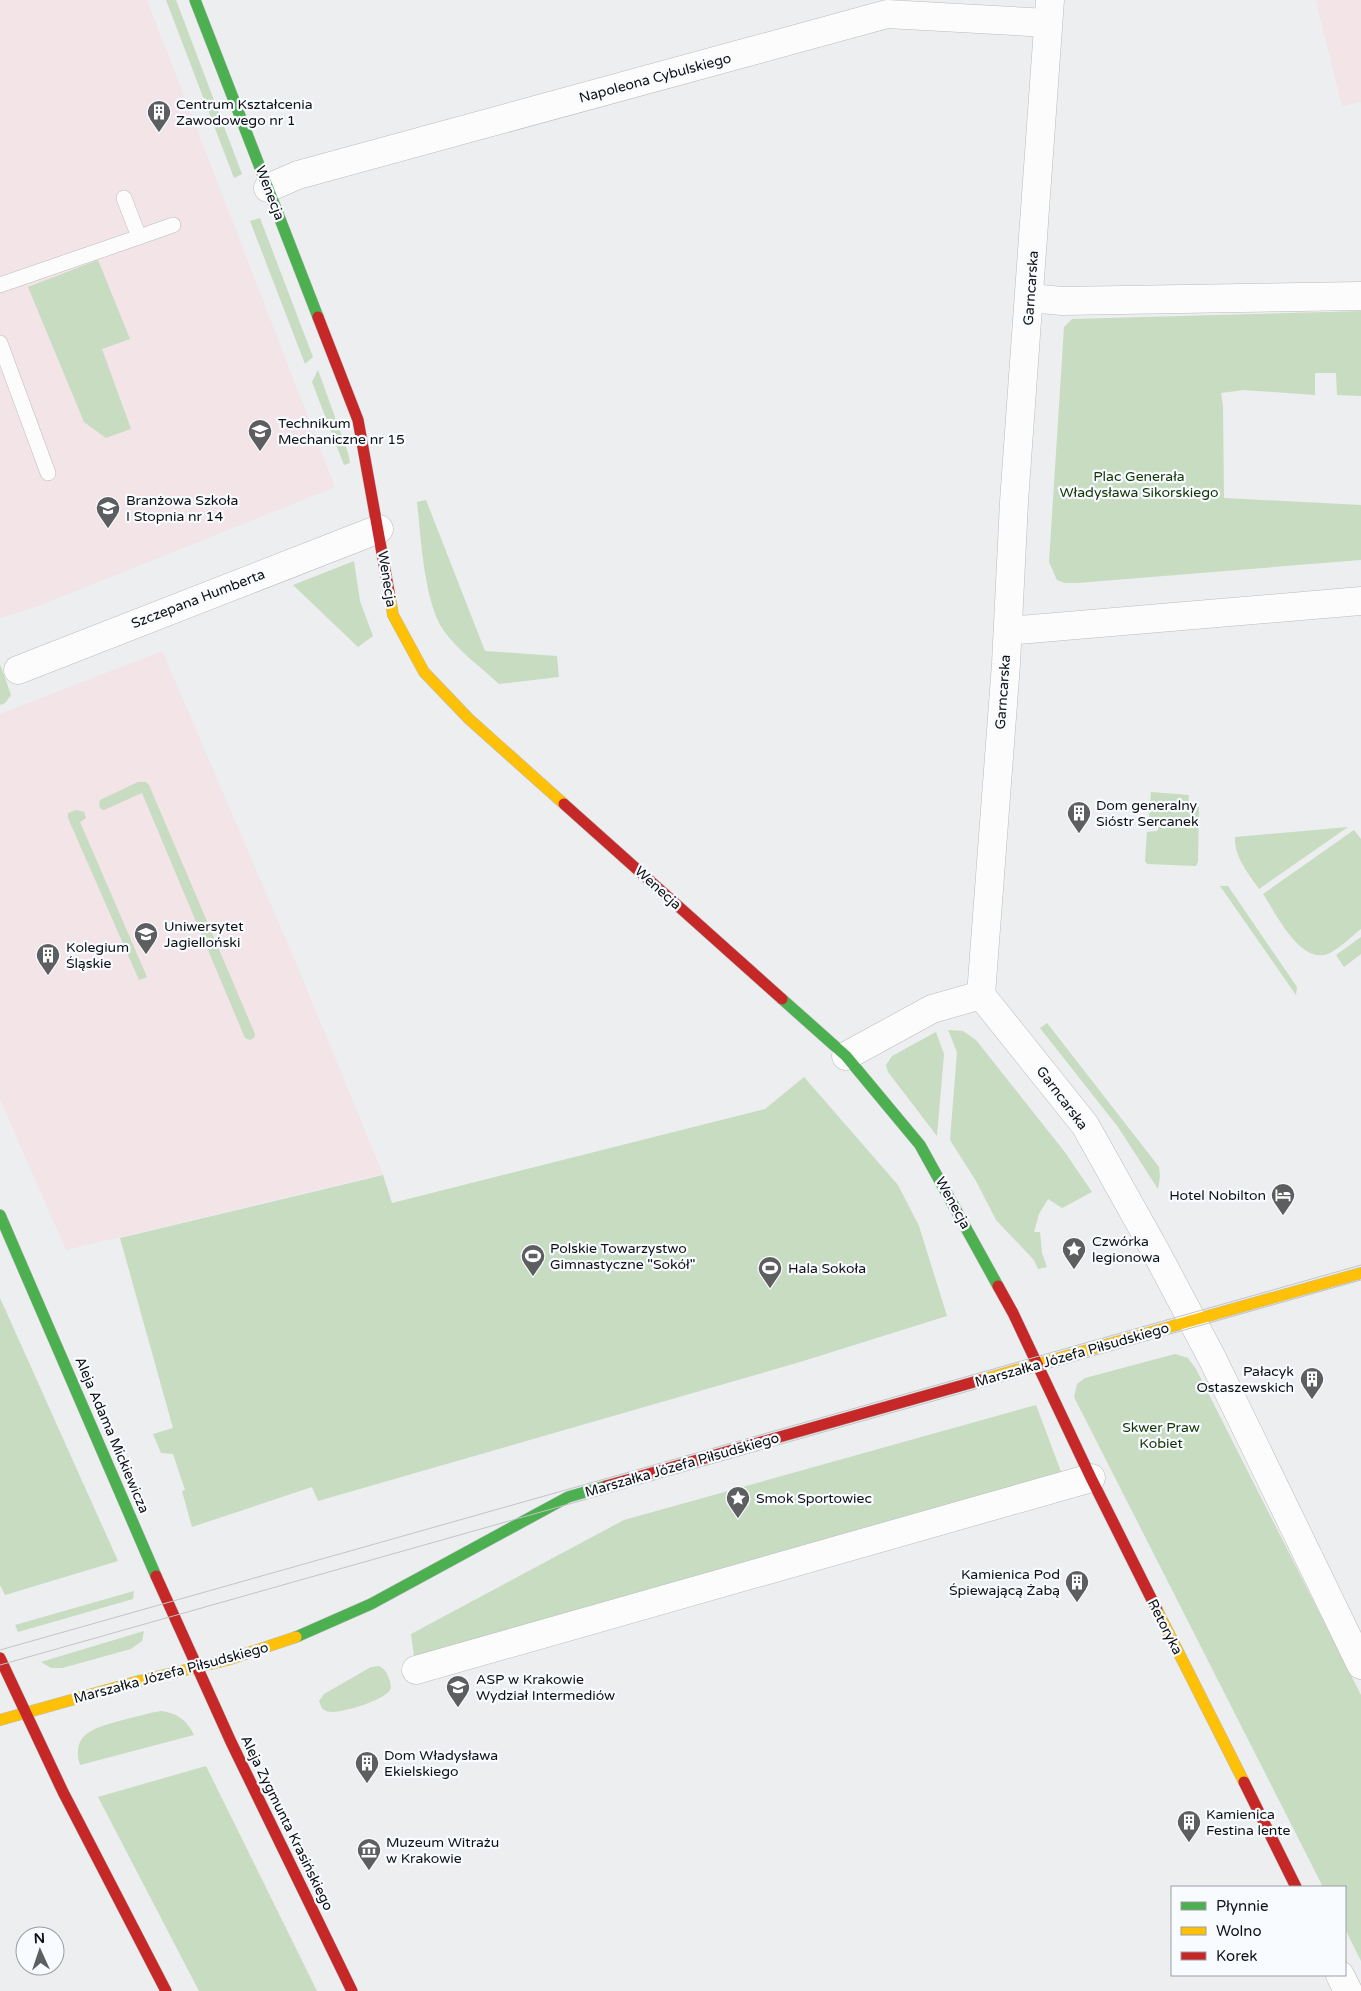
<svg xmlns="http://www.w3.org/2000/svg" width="1361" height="1991" font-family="'Varela Round',sans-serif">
<rect width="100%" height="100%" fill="#eceef0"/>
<g fill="#f2e4e7">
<polygon points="0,0 147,0 335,487 38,606 0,618"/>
<polygon points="1316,0 1361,0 1361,102 1342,106"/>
<polygon points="162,651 295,961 383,1174 66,1250 0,1099 0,714"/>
</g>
<g fill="#c7dcc1">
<polygon points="166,0 176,0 242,174 234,178"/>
<polygon points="260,218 313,357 305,364 250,221"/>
<polygon points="98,260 130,339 102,349 131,429 106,438 84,422 28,287"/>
<polygon points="1361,311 1361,396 1337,395 1336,373 1315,373 1315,395 1244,390 1221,393 1223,407 1224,498 1361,505 1361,560 1077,583 1065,583 1057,580 1049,562 1064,327 1072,319"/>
<polygon points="318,370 348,453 350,463 344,465 312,382"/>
<path d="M 426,500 L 485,651 L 557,656 L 559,677 L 499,684 C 481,667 458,651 444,631 C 424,603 421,538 417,502 Z"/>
<polygon points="354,561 360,601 373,636 358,647 293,585"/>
<polygon points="0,664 11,695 5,703 0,705"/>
<polygon points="138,782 146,782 149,785 255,1034 254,1038 250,1040 245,1038 142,793 104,810 101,809 99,805 100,800"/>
<polygon points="1151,792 1189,795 1188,807 1199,807 1198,862 1196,866 1147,864 1145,861 1147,832 1157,831 1161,825 1158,819 1149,817"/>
<polygon points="76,810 84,812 86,818 80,822 147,977 139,980 68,818 68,813"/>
<path d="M 1348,827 L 1259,889 C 1249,874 1234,857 1235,837 Z"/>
<path d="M 1354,830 L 1361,839 L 1361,929 C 1351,937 1341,947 1330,953 C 1301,967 1276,913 1263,894 Z"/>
<polygon points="1220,886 1228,886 1297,987 1296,995"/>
<polygon points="1361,937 1361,954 1344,967 1336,955"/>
<polygon points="1047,1023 1159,1167 1160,1177 1158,1189 1118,1127 1040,1028"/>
<polygon points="948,1030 963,1031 976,1040 1064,1151 1092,1192 1062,1208 1048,1199 1039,1214 1034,1232 1040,1232 1042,1253 1047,1267 1038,1269 1034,1260 996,1220 976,1181 950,1140 957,1052"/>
<polygon points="936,1032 944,1054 937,1136 888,1072 886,1065 892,1056"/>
<polygon points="804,1077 898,1185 919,1226 947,1316 800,1362 318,1501 312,1487 192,1527 182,1491 185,1490 173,1454 161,1453 153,1434 173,1428 120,1238 383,1175 392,1203 765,1109"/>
<polygon points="0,1298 118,1561 5,1595 0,1585"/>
<polygon points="1175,1354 1188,1358 1196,1369 1361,1695 1361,1961 1345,1929 1345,1887 1323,1887 1074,1397 1077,1384 1085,1378"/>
<polygon points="1036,1405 1066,1485 416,1670 411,1634 624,1520"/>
<polygon points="134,1591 133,1599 18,1632 15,1625"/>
<polygon points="144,1631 142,1641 131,1649 62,1668 51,1668 41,1662"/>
<path d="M 379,1666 C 387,1670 390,1679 391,1688 C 387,1700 346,1711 333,1712 C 328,1712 325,1711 322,1708 L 319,1701 L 324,1694 L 371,1667 Z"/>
<path d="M 161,1711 C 177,1713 187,1720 194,1735 L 80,1765 C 70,1732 98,1727 123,1720 C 135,1717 148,1713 161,1711 Z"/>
<polygon points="206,1766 317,1991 199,1991 98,1797"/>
</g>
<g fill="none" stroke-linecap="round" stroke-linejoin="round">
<g stroke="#babcbd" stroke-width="16">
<g id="lane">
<polyline points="139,237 173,225"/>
<polyline points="0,285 139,237 124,198"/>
<polyline points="0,343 48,473"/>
</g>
</g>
<g stroke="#babcbd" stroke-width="29">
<g id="street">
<polyline points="1050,0 1014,502 1006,664 981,995 1085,1125 1156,1252 1212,1358 1361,1665"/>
<polyline points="268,188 298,175 887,14 1048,23"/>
<polyline points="1030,298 1062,301 1361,296"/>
<polyline points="1008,631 1361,601"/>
<polyline points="18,670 379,529"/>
<polyline points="846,1056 932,1009 981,995"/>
<polyline points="416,1670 1091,1478"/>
<polyline points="1340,1975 1348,1991"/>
</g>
</g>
<g stroke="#babcbd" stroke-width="12">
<g id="fast">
<polyline points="195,0 318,317"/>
<polyline points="782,999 846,1056 920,1145 998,1286"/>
<polyline points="0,1215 156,1576"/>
<polyline points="296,1637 371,1604 568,1497 606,1486"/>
</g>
</g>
<g stroke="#babcbd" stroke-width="12">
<g id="slow">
<polyline points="389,592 393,615 424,672 469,719 564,804"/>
<polyline points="981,1380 1361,1273"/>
<polyline points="1157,1610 1244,1782"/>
<polyline points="0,1720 139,1681 227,1660 296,1637"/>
</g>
</g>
<g stroke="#babcbd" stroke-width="12">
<g id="jam">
<polyline points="318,317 358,420 389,592"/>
<polyline points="564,804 782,999"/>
<polyline points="998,1286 1013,1313 1091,1478 1157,1610"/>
<polyline points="606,1486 981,1380"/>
<polyline points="156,1576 231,1742 352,1991"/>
<polyline points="0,1658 63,1792 166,1991"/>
<polyline points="1244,1782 1296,1887"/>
</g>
</g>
<use href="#lane" stroke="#fcfcfd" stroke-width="15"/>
<use href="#street" stroke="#fcfcfd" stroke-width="28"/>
<use href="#fast" stroke="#4caf50" stroke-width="11"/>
<use href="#slow" stroke="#ffc107" stroke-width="11"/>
<use href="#jam" stroke="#c62828" stroke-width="11"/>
<g stroke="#c4c4c6" stroke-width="1">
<polyline points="0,1650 1361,1265"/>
<polyline points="0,1665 1361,1280"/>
</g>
</g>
<defs>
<g id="building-pin" transform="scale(1.25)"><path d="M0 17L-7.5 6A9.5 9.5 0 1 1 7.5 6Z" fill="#5d5e60" stroke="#f8fbff"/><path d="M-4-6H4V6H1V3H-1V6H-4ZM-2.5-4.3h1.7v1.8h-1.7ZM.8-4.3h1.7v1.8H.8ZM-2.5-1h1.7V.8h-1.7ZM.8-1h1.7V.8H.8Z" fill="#fff"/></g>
<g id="school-pin" transform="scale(1.25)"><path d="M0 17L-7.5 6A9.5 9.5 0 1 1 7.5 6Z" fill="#5d5e60" stroke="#f8fbff"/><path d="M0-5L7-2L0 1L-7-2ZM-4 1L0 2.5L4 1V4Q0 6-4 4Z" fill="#fff"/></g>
<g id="university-pin" transform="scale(1.25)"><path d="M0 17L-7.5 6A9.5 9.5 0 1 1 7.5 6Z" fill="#5d5e60" stroke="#f8fbff"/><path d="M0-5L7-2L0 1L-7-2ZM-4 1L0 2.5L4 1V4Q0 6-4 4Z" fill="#fff"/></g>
<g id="hotel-pin" transform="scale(1.25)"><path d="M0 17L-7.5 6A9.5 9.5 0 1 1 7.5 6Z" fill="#5d5e60" stroke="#f8fbff"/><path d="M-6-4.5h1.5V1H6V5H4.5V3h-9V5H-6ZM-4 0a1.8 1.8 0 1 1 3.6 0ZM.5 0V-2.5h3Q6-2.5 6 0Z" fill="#fff"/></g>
<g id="sight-pin" transform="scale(1.25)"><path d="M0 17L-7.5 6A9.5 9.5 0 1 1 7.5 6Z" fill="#5d5e60" stroke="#f8fbff"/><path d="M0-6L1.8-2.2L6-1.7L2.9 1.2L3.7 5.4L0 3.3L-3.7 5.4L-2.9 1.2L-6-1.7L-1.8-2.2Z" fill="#fff"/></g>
<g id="stadium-pin" transform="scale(1.25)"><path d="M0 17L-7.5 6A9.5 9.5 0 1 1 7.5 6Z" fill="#5d5e60" stroke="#f8fbff"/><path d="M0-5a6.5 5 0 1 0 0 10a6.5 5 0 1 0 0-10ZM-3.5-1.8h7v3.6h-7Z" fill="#fff"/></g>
<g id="museum-pin" transform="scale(1.25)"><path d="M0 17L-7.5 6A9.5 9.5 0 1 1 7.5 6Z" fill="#5d5e60" stroke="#f8fbff"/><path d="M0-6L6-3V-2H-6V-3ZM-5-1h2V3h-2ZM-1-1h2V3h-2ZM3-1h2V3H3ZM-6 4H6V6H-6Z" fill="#fff"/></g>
</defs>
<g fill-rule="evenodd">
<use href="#building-pin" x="159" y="112"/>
<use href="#school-pin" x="260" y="431"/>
<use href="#school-pin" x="108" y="508"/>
<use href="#building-pin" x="1079" y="813"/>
<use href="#university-pin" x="146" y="934"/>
<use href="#building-pin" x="48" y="955"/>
<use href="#hotel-pin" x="1283" y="1195"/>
<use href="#sight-pin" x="1074" y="1249"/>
<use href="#stadium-pin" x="533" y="1256"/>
<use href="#stadium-pin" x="770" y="1268"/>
<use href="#building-pin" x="1312" y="1379"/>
<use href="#sight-pin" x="738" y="1498"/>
<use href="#building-pin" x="1077" y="1582"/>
<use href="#university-pin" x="458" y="1687"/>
<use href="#building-pin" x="367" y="1763"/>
<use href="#building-pin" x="1189" y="1822"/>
<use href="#museum-pin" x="369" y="1850"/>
</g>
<g text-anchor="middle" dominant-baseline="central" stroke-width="4.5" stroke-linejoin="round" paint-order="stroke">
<g font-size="14" fill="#101113" stroke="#f8fbff">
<text transform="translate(655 78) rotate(-15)">Napoleona Cybulskiego</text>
<text transform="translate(270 193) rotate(69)">Wenecja</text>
<text transform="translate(1031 288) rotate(-86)">Garncarska</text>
<text transform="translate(387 579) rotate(81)">Wenecja</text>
<text transform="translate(198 599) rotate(-21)">Szczepana Humberta</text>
<text transform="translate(1003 692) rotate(-86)">Garncarska</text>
<text transform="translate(658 888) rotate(42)">Wenecja</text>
<text transform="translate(1062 1098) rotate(53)">Garncarska</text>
<text transform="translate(953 1203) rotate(61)">Wenecja</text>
<text transform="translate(1072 1355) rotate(-16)">Marszałka Józefa Piłsudskiego</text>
<text transform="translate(112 1435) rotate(67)">Aleja Adama Mickiewicza</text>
<text transform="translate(682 1465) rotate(-16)">Marszałka Józefa Piłsudskiego</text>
<text transform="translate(1165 1627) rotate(63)">Retoryka</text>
<text transform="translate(171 1673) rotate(-15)">Marszałka Józefa Piłsudskiego</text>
<text transform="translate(287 1823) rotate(64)">Aleja Zygmunta Krasińskiego</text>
</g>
<g font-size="14" fill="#101113" stroke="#f8fbff" text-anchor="start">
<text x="176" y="104">Centrum Kształcenia<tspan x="176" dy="16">Zawodowego nr 1</tspan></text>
<text x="278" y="423">Technikum<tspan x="278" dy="16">Mechaniczne nr 15</tspan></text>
<text x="126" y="500">Branżowa Szkoła<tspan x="126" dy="16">I Stopnia nr 14</tspan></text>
<text x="1096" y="805">Dom generalny<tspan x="1096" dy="16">Sióstr Sercanek</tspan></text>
<text x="164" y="926">Uniwersytet<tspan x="164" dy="16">Jagielloński</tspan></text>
<text x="66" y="947">Kolegium<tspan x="66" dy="16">Śląskie</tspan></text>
<text x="1266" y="1195" text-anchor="end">Hotel Nobilton</text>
<text x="1092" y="1241">Czwórka<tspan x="1092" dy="16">legionowa</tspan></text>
<text x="550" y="1248">Polskie Towarzystwo<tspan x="550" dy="16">Gimnastyczne "Sokół"</tspan></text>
<text x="788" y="1268">Hala Sokoła</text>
<text x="1294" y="1371" text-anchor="end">Pałacyk<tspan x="1294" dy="16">Ostaszewskich</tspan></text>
<text x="756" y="1498">Smok Sportowiec</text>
<text x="1060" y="1574" text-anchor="end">Kamienica Pod<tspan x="1060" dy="16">Śpiewającą Żabą</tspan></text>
<text x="476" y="1679">ASP w Krakowie<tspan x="476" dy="16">Wydział Intermediów</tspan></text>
<text x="384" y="1755">Dom Władysława<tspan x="384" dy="16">Ekielskiego</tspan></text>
<text x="1206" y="1814">Kamienica<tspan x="1206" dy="16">Festina lente</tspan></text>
<text x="386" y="1842">Muzeum Witrażu<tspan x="386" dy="16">w Krakowie</tspan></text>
</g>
<g font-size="14" fill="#123500" stroke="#f8fbff">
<text x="1139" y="476">Plac Generała<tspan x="1139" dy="16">Władysława Sikorskiego</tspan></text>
<text x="1161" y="1427">Skwer Praw<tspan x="1161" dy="16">Kobiet</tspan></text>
</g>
</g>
<rect x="1171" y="1886" width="175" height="90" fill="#f8fbff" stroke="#9b9da1"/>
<rect x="1181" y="1902" width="25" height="8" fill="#4caf50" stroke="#9b9da1"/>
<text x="1216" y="1911" font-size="15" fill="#101113">Płynnie</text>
<rect x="1181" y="1927" width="25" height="8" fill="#ffc107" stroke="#9b9da1"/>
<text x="1216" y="1936" font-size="15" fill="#101113">Wolno</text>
<rect x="1181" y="1952" width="25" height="8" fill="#c62828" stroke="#9b9da1"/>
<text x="1216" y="1961" font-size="15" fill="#101113">Korek</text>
<g transform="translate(40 1951) rotate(357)"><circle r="24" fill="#f8fbff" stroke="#9b9da1"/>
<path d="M0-4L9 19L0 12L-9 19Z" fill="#5d5e60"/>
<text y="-8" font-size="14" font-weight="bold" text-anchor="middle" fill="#101113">N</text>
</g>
</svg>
